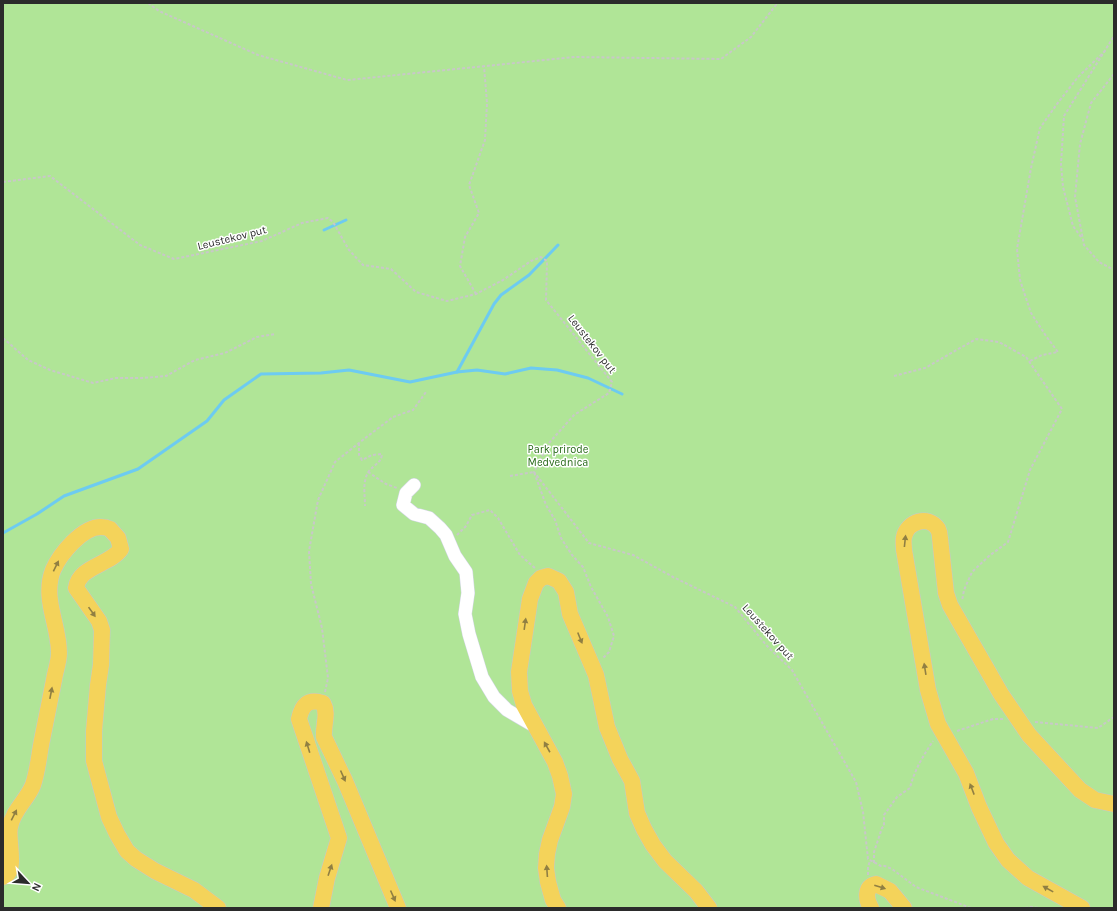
<svg xmlns="http://www.w3.org/2000/svg" width="1117" height="911" font-family="Karla,sans-serif">
<rect width="100%" height="100%" fill="#ede6dc"/>
<rect fill="#b0e597" x="3" y="3" width="1111" height="905"/>
<g fill="none" stroke-linecap="round" stroke-linejoin="round">
<g stroke="#6dcbf1" stroke-width="3">
<polyline points="324,230 346,220"/>
<polyline points="457,372 494,304 501,295 529,275 558,245"/>
<polyline points="3,533 37,514 64,496 138,469 207,421 224,400 261,374 321,373 349,370 410,382 457,372 477,370 505,374 531,368 557,370 588,378 622,394"/>
</g>
<g stroke="#d1d5e4" stroke-width="14">
<polyline id="minor" points="414,485 406,493 403,505 414,514 429,518 440,528 446,535 455,556 466,572 468,593 465,614 469,634 482,677 494,697 507,710 536,727"/>
</g>
<g stroke="#c8c8c8" stroke-width="17">
<g id="major">
<path d="M 3,877 C 18,872 7,840 10,827 C 13,810 27,800 33,785 C 38,770 39,755 42,740 C 46,720 50,700 54,680 C 55,672 59,662 59,653 C 59,624 42,599 53,570 C 60,554 82,527 101,527 C 104,527 108,528 110,529 L 118,538 L 121,549 C 110,565 79,566 76,588 L 99,621 L 102,630 L 101,665 L 98,685 L 94,731 L 94,761 L 109,817 L 117,834 L 127,851 L 136,859 L 155,871 L 194,890 L 218,908"/>
<path d="M 321,908 L 327,878 L 339,838 L 299,719 C 302,705 308,698 323,703 C 329,714 323,724 324,737 L 345,781 L 398,908"/>
<polyline points="558,908 553,900 548,882 546,868 547,854 550,840 562,807 564,794 560,776 555,762 524,705 520,691 519,672 530,599 536,583 541,578 548,576 559,581 566,592 570,614 596,675 607,727 620,759 632,781 637,813 644,829 653,845 665,861 696,891 709,908"/>
<path d="M 871,908 C 866,900 864,887 876,884 L 890,891 L 904,908"/>
<path d="M 1082,908 L 1028,878 L 1008,860 L 996,843 L 979,807 L 966,773 L 938,724 L 928,690 L 904,550 C 904,546 903,541 904,537 C 907,522 928,514 938,529 C 939,531 940,535 940,538 L 946,593 L 950,605 L 1001,694 L 1029,735 L 1080,790 L 1095,800 L 1114,804"/>
</g>
</g>
<g stroke="#c8c8c8" stroke-width="2" stroke-dasharray="3 2" stroke-linecap="butt">
<polyline points="148,3 159,11 258,55 347,80 575,57 721,59 751,37 776,5 775,3"/>
<polyline points="1114,74 1091,103 1080,144 1075,197 1084,245 1099,262 1114,270"/>
<polyline points="3,182 50,176 140,245 174,259 262,241 302,223 328,218 333,222 349,250 363,265 391,269 416,292 447,301 476,294 503,280 531,261 541,257 547,261 546,300 612,382 609,393 574,415 549,443 534,472 589,543 633,555 673,577 735,607 767,646 792,670 856,782 863,812 868,859 881,866 885,866 892,869 916,887 971,908"/>
<polyline points="1081,237 1073,226 1063,187 1061,164 1064,116 1114,36"/>
<polyline points="476,294 460,266 465,237 479,213 469,185 485,140 487,103 484,66"/>
<polyline points="3,338 28,360 50,370 93,383 116,378 143,378 166,376 195,360 225,353 257,337 275,334"/>
<polyline points="1030,361 1042,355 1058,352 1046,336 1031,313 1020,280 1017,249 1031,168 1040,128 1057,104 1078,77 1105,51"/>
<polyline points="894,376 925,368 976,339 999,342 1026,357 1062,409 1030,470 1008,542 989,556 972,572 964,590 962,601"/>
<path d="M 359,443 L 359,455 L 362,460 L 372,455 L 382,454 C 381,463 375,464 369,471 C 362,481 365,494 365,506"/>
<polyline points="368,472 386,484 397,488"/>
<polyline points="510,476 534,472 546,505 555,520 561,538 572,555 583,567 591,587 608,617 614,636 609,652 602,659"/>
<polyline points="457,535 466,526 472,515 490,510 498,518 520,555 535,568"/>
<polyline points="325,692 328,678 322,628 311,584 309,551 318,500 335,462 364,439 393,417 413,410 426,392"/>
<polyline points="1035,722 1098,728 1114,717"/>
<polyline points="957,731 993,719 1003,719"/>
<path d="M 874,863 L 874,852 L 882,828 L 884,826 L 884,815 L 897,797 L 910,788 C 914,771 923,756 933,741"/>
<polyline points="868,875 868,867 870,861"/>
<polyline points="1025,908 1030,907 1041,908"/>
</g>
<use href="#minor" stroke="#fff" stroke-width="13"/>
<use href="#major" stroke="#f4d35a" stroke-width="16"/>
</g>
<defs><path id="oneway-solid" d="M-6-.8H1V-3.2L6.5 0L1 3.2V.8H-6Z"/></defs>
<g fill="#907f42">
<use href="#oneway-solid" transform="translate(905 541) rotate(-84)"/>
<use href="#oneway-solid" transform="translate(56 566) rotate(-64)"/>
<use href="#oneway-solid" transform="translate(92 612) rotate(55)"/>
<use href="#oneway-solid" transform="translate(525 624) rotate(-82)"/>
<use href="#oneway-solid" transform="translate(580 638) rotate(68)"/>
<use href="#oneway-solid" transform="translate(925 669) rotate(-99)"/>
<use href="#oneway-solid" transform="translate(51 693) rotate(-79)"/>
<use href="#oneway-solid" transform="translate(308 747) rotate(-107)"/>
<use href="#oneway-solid" transform="translate(547 747) rotate(-119)"/>
<use href="#oneway-solid" transform="translate(343 776) rotate(66)"/>
<use href="#oneway-solid" transform="translate(972 789) rotate(-111)"/>
<use href="#oneway-solid" transform="translate(14 815) rotate(-63)"/>
<use href="#oneway-solid" transform="translate(330 870) rotate(-71)"/>
<use href="#oneway-solid" transform="translate(547 871) rotate(-94)"/>
<use href="#oneway-solid" transform="translate(880 887) rotate(18)"/>
<use href="#oneway-solid" transform="translate(1048 889) rotate(-151)"/>
<use href="#oneway-solid" transform="translate(393 896) rotate(66)"/>
</g>
<g text-anchor="middle" dominant-baseline="central" stroke-width="3" stroke-linejoin="round" paint-order="stroke">
<g font-size="11" fill="#2b2b2b" stroke="#fff">
<text transform="translate(232 238) rotate(-14)">Leustekov put</text>
<text transform="translate(592 344) rotate(52)">Leustekov put</text>
<text transform="translate(768 632) rotate(48)">Leustekov put</text>
</g>
<g font-size="11" fill="#276a18" stroke="#fff">
<text x="558" y="449">Park prirode<tspan x="558" dy="13">Medvednica</tspan></text>
</g>
</g>
<rect width="1117" height="911" fill="none" stroke="#2b2b2b" stroke-width="8"/>
<g transform="translate(28 883) rotate(116)" stroke="#ffffff" stroke-width="3" paint-order="stroke">
<path d="M0-3L7 15L0 10L-7 15Z" fill="#2b2b2b"/>
<text y="-6" font-size="11" font-weight="bold" text-anchor="middle" fill="#2b2b2b">N</text>
</g>
</svg>
